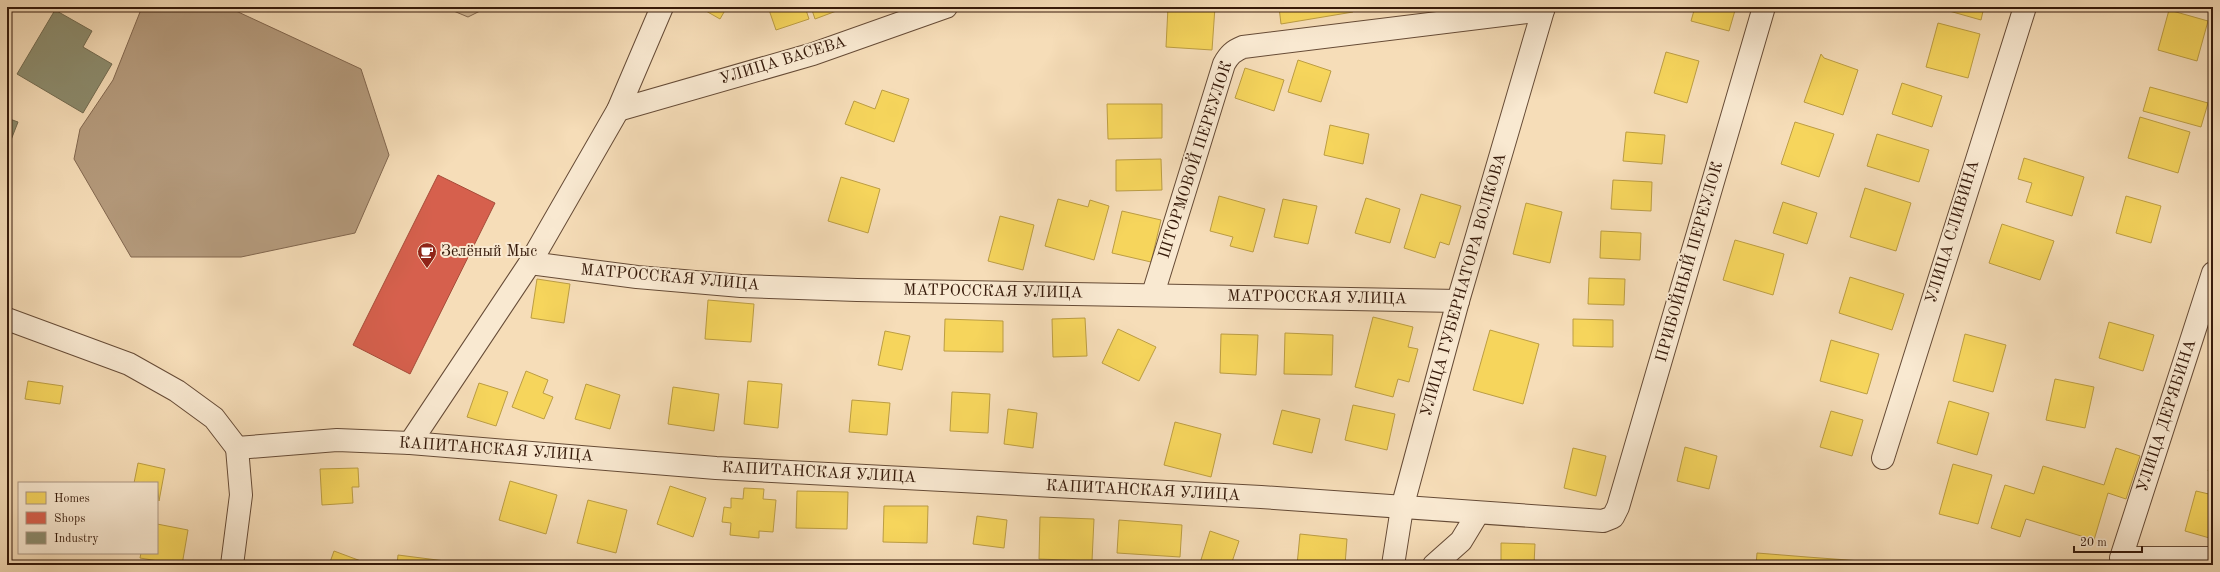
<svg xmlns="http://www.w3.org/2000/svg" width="2220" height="572" font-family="'Old Standard TT',serif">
<rect width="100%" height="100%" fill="#f6ddb8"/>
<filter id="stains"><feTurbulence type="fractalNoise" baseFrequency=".005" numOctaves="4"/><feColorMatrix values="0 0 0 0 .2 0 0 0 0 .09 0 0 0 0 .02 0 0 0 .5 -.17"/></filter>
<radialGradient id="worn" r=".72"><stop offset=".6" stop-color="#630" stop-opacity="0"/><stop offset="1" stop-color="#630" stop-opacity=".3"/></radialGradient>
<polygon fill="#d5bc9a" stroke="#866b52" points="444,7 488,7 468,17"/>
<polygon fill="#b59b7d" stroke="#82674f" points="142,7 218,7 236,11 361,69 389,155 355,233 241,257 131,257 74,159 80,129 113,80"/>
<g fill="#f6d55c" stroke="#bc9d43">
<polygon points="699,7 727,7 720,19"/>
<polygon points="768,7 805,7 809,19 776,30"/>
<polygon points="811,7 847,7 815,19"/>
<polygon points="1168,7 1215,7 1212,50 1166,47"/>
<polygon points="1279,7 1352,7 1353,12 1281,24"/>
<polygon points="1695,7 1736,7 1729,31 1691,21"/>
<polygon points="1935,7 1984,7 1981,20"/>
<polygon points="2169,10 2208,21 2197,61 2158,50"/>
<polygon points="1938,23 1980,34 1968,78 1926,67"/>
<polygon points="1666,52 1699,61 1687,103 1654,93"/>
<polygon points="1821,54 1824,58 1858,70 1843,115 1804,102"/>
<polygon points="1298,60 1331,71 1321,102 1288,92"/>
<polygon points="1245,68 1284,80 1274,111 1235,98"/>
<polygon points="1902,83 1942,96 1932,127 1892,114"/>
<polygon points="2150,87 2208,103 2201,127 2143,111"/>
<polygon points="882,90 909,99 894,142 845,124 854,101 875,109"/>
<polygon points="1107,104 1162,104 1162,138 1108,139"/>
<polygon points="2140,117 2190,132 2178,173 2128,158"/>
<polygon points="1795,122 1834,134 1819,177 1781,164"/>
<polygon points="1330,125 1369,134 1363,164 1324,155"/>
<polygon points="1626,132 1665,135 1662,164 1623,161"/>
<polygon points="1877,134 1929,150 1919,182 1867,166"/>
<polygon points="2024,158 2084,177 2072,216 2026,202 2032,183 2018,179"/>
<polygon points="1161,159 1162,190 1116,191 1116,160"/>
<polygon points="841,177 880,189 868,233 828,221"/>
<polygon points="1613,180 1652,182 1651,211 1611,209"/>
<polygon points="1865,188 1911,203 1896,251 1850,237"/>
<polygon points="1421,194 1461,206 1449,245 1440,242 1435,258 1404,248"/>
<polygon points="1219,196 1265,209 1253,252 1230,246 1233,237 1210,231"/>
<polygon points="2126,196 2161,206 2151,243 2116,233"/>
<polygon points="1366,198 1400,209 1390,243 1355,233"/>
<polygon points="1058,199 1088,207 1090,200 1109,206 1094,260 1045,246"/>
<polygon points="1283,199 1317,206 1308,244 1274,237"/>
<polygon points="1783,202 1817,213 1807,244 1773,233"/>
<polygon points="1526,203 1562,212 1550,263 1513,254"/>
<polygon points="1122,211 1161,220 1151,262 1112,253"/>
<polygon points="1000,216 1034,225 1023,270 988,261"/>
<polygon points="2002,224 2054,241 2040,280 1989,263"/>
<polygon points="1601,231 1641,233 1640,260 1600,258"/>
<polygon points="1735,240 1784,254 1773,295 1723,280"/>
<polygon points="1850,277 1904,294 1892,330 1839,313"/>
<polygon points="1589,278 1625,279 1624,305 1588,304"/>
<polygon points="537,279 570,284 564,323 531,318"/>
<polygon points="708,300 754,304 751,342 705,339"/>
<polygon points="1373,317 1413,327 1408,347 1418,349 1409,382 1398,379 1393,397 1355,387"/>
<polygon points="1085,318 1087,356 1053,357 1052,319"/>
<polygon points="945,319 1003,321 1003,352 944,351"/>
<polygon points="1573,319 1613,320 1613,347 1573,346"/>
<polygon points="2109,322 2154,335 2143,371 2099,358"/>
<polygon points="1118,329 1156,347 1139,381 1102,363"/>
<polygon points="1490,330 1539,344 1523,404 1473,390"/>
<polygon points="885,331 910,336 902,370 878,365"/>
<polygon points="1285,333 1333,335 1332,375 1284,374"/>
<polygon points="1221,334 1258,335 1256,375 1220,373"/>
<polygon points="1965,334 2006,345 1993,392 1953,381"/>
<polygon points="1831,340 1879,354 1867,394 1820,381"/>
<polygon points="526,371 548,380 543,393 553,397 544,419 512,407"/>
<polygon points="2055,379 2094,387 2085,428 2046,420"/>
<polygon points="28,381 63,386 60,404 25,399"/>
<polygon points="748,381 782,384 778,428 744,424"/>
<polygon points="479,383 508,392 496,426 467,417"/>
<polygon points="586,384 620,395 610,429 575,419"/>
<polygon points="673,387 719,394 714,431 668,424"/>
<polygon points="952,392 990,394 988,433 950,431"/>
<polygon points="852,400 890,403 887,435 849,432"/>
<polygon points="1949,401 1989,413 1977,455 1937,443"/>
<polygon points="1353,405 1395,414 1387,450 1345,440"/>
<polygon points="1008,409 1037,413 1033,448 1004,444"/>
<polygon points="1282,410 1320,419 1312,453 1273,444"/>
<polygon points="1831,411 1863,420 1852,456 1820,447"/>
<polygon points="1175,422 1221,434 1211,477 1164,465"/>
<polygon points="1685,447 1717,456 1709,489 1677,481"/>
<polygon points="1573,448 1606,456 1596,496 1564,488"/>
<polygon points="2116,448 2140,456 2126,499 2108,493 2094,540 2026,519 2020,537 1991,528 2005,485 2034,494 2043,466 2104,485"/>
<polygon points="2213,455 2213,472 2208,471"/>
<polygon points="138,463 165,469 159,501 157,483 134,483"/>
<polygon points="1953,464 1992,475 1978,524 1939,514"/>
<polygon points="358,468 359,487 352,487 353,503 322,505 320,469"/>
<polygon points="510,481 557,495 546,534 499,520"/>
<polygon points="670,486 706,498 693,537 657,524"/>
<polygon points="744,488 764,489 763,499 776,500 773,532 759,531 759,538 730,535 731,523 722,522 724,507 731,508 731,498 743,499"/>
<polygon points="797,491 848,492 847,529 796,528"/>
<polygon points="2196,491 2213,495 2213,539 2185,531"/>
<polygon points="588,500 627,510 616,553 577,543"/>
<polygon points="884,506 928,506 927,543 883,542"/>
<polygon points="977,516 1007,520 1004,548 973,544"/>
<polygon points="1040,517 1094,519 1092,561 1039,559"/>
<polygon points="1119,520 1182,525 1180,557 1117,553"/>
<polygon points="157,524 188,530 182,565 140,558 141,553 157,553"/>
<polygon points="1210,531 1239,541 1231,565 1200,563"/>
<polygon points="1300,534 1347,539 1345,565 1297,565"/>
<polygon points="1501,543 1535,544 1534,565 1501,565"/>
<polygon points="334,551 369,564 368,565 329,565"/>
<polygon points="1757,553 1807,557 1915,565 1756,565"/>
<polygon points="398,555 453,562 452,565 397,565"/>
<polygon points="1577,562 1598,565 1577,565"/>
</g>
<polygon fill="#d6604d" stroke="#a64b39" points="438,175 495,203 410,374 353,345"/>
<g fill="#8c8c6e" stroke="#726a50">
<polygon points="55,10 92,31 83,47 112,64 83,113 17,74"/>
<polygon points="7,88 11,90 7,101"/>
<polygon points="7,118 18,122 11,140 7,138"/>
</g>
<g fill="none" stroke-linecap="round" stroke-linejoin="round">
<g stroke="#664b36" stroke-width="24">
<g id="minor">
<polyline points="618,110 813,54 946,7"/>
<polyline points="530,263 637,277 741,286 857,290 1458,301"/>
<polyline points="2213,273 2121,558 2213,558"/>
<path d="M 1153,294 L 1224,64 C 1229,55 1233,51 1243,47 L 1543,10"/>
<polyline points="7,319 129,364 177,391 214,418 237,448"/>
<polyline points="410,443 530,263 618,110 662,7"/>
<polyline points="237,448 337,440 410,443 716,468 1261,497 1603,521 1613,517 1618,507 1764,7"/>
<polyline points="1883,458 2025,7"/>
<polyline points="232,565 241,495 237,448"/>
<polyline points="1393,565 1402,508 1458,301 1544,7"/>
<polyline points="1434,565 1461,541 1478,513"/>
</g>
</g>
<use href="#minor" stroke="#f9e9d1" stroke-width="22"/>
</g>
<defs>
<g id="cafe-pin" transform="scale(1)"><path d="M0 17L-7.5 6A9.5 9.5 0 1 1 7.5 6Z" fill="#8f2418" stroke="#f9e9d1"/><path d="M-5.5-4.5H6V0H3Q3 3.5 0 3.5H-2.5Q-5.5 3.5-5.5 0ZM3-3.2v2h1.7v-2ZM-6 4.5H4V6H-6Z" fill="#fff"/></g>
</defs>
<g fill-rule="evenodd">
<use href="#cafe-pin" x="427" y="252"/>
</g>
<g text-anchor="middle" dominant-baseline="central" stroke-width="4" stroke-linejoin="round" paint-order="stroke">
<g font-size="16" fill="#361a0a" stroke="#f9e9d1">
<text transform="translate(783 61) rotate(-17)">УЛИЦА ВАСЕВА</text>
<text transform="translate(1196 160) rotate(-72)">ШТОРМОВОЙ ПЕРЕУЛОК</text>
<text transform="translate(1953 232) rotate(-73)">УЛИЦА СЛИВИНА</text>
<text transform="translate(1690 262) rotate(-74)">ПРИБОЙНЫЙ ПЕРЕУЛОК</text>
<text transform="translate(670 278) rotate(5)">МАТРОССКАЯ УЛИЦА</text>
<text transform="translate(1464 285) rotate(-74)">УЛИЦА ГУБЕРНАТОРА ВОЛКОВА</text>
<text transform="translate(993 292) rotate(1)">МАТРОССКАЯ УЛИЦА</text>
<text transform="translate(1317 298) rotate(1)">МАТРОССКАЯ УЛИЦА</text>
<text transform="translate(2167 416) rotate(-72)">УЛИЦА ДЕРЯБИНА</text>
<text transform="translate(496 450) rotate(4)">КАПИТАНСКАЯ УЛИЦА</text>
<text transform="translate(819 473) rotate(3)">КАПИТАНСКАЯ УЛИЦА</text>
<text transform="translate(1143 491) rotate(3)">КАПИТАНСКАЯ УЛИЦА</text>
</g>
<g font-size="16" fill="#361a0a" stroke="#f9e9d1" text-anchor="start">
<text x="441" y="252">Зелёный Мыс</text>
</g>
</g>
<rect width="2220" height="572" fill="none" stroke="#f6ddb8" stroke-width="24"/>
<rect x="8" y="8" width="2204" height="556" fill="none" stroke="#361a0a" stroke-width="2"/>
<rect x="12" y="12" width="2196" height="548" fill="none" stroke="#361a0a"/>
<rect x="18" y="482" width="140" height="72" fill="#f9e9d1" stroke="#ab9681"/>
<rect x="26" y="492" width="20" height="12" fill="#f6d55c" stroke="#ab9681"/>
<text x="54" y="502" font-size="12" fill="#361a0a">Homes</text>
<rect x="26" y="512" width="20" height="12" fill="#d6604d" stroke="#ab9681"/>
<text x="54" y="522" font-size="12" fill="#361a0a">Shops</text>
<rect x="26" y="532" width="20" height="12" fill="#8c8c6e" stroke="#ab9681"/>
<text x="54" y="542" font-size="12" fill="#361a0a">Industry</text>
<path d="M2074 546v6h68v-6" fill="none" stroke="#361a0a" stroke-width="2"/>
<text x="2080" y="546" font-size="12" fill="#361a0a" stroke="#f9e9d1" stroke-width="3" paint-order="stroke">20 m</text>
<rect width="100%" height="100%" filter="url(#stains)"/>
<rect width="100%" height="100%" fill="url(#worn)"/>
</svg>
